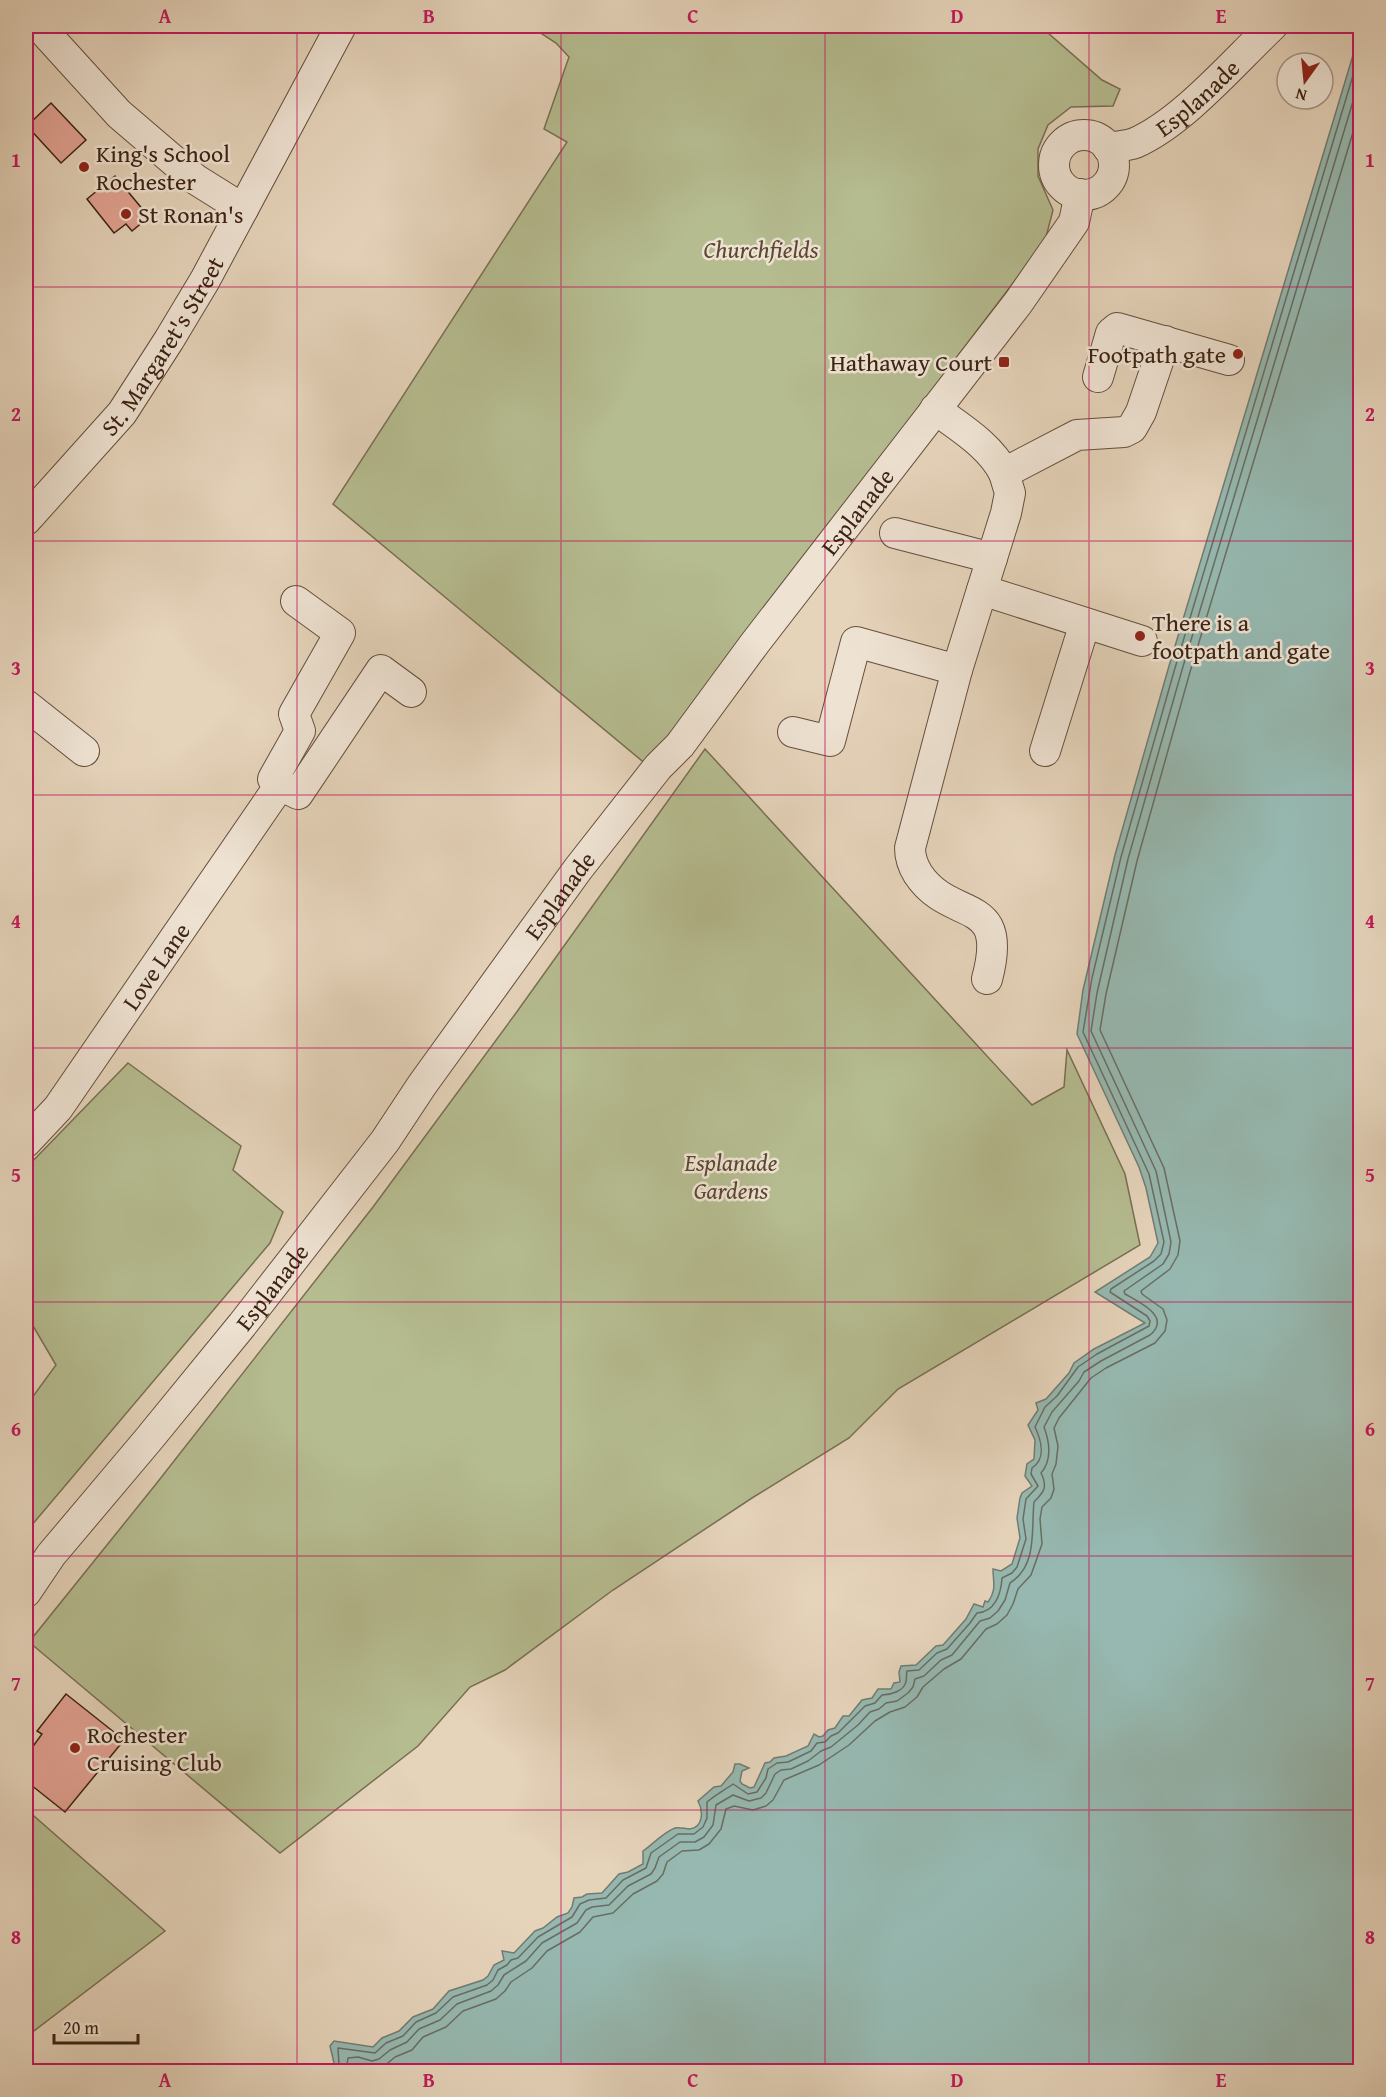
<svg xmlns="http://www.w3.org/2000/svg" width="1386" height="2097" font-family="'Gentium Book Plus',serif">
<rect width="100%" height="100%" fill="#e5d3ba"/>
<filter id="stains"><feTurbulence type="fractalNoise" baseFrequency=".00333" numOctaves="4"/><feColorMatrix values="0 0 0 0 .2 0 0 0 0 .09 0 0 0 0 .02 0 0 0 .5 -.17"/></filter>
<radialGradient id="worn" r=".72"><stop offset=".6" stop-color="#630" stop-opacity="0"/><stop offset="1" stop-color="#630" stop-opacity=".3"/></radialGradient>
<g fill="#b5bc90" stroke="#786f52" stroke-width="1.5">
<polygon points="530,26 1040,26 1102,80 1120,89 1113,106 1071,107 1048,125 1038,149 1038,176 1053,210 1045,241 647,765 333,504 567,142 544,129 569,57 556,43"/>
<polygon points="705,749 1032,1105 1064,1087 1067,1050 1125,1174 1140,1245 898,1389 849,1438 752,1498 613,1590 505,1670 470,1687 418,1746 280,1853 29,1642 156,1484 373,1207 516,1013"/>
<polygon points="128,1063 241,1146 233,1170 283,1212 270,1243 26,1532 26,1406 56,1365 26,1314 26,1168"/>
<polygon points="26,1809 165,1931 26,2037"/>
</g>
<path fill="#96b8b0" stroke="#727c71" stroke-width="1.5" d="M 1360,32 L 1360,2071 L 330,2071 L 334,2063 L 330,2046 L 334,2041 L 373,2047 L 382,2038 L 399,2031 L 413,2017 L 433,2009 L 449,1991 L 483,1980 L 488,1976 L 494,1965 L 504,1960 L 502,1951 L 514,1953 L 535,1931 L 543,1928 L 557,1917 L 568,1913 L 572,1907 L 574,1898 L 582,1897 L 587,1894 L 602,1893 L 619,1874 L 628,1872 L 643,1864 L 643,1851 C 653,1844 664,1832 675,1828 C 680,1827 685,1829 690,1829 C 704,1827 703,1810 698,1801 L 714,1787 L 721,1786 L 733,1772 L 735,1764 L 740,1764 L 749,1768 L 742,1771 L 740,1781 L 742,1784 L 750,1788 L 754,1787 L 765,1763 L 770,1762 L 774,1758 L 786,1756 L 808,1746 L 814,1734 L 819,1737 L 823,1736 L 828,1730 L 835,1728 L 843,1716 L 849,1716 L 862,1700 L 872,1698 L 878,1689 L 891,1689 L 894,1683 L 900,1682 L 899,1672 L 901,1666 L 916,1665 L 936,1646 L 943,1645 L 966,1619 L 974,1604 L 983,1607 L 985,1601 L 988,1602 C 997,1590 993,1582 993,1569 L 1001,1571 L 1012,1564 L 1020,1538 L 1017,1518 L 1020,1498 L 1022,1493 L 1032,1486 L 1025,1476 L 1027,1464 L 1034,1459 L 1035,1440 L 1028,1425 L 1038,1410 L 1036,1403 L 1046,1399 L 1069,1373 L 1074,1363 L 1094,1349 L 1145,1323 L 1095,1292 L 1150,1257 L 1158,1243 L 1146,1188 L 1139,1167 L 1077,1034 L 1083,990 L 1115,855 L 1169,666 Z"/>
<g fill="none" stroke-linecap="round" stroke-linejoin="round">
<g stroke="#696d62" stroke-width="1.5">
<path d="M 337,2072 L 339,2065 L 338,2048 L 375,2053 L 386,2043 L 403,2036 L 416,2022 L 436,2013 L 453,1997 L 487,1985 L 493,1980 L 498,1970 L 507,1965 L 511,1960 L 518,1958 L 538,1937 L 572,1917 L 580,1904 L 589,1900 L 606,1898 L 623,1880 L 646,1868 L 651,1853 L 678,1834 L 694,1834 L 703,1827 L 707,1818 L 707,1802 C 715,1795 723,1791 733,1784 L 748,1794 L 757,1792 L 766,1778 L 768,1769 L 777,1763 L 788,1762 L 811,1751 L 817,1743 L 825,1742 L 831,1736 L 838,1733 L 865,1706 L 875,1703 L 882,1695 C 890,1695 905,1691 906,1681 C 907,1678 906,1674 907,1671 L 919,1670 L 937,1653 L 947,1649 L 970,1623 L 977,1613 C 995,1612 1001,1594 1002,1578 L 1012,1573 L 1017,1567 L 1026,1539 L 1023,1519 L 1026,1499 L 1038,1486 L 1031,1474 L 1032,1468 C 1047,1458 1041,1440 1035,1427 L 1045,1407 L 1057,1396 L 1078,1367 L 1097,1354 L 1149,1326 L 1150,1321 L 1147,1316 L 1110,1292 L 1111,1289 L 1154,1261 L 1161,1254 L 1164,1242 L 1149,1174 L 1083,1032 L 1092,978 L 1121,857 L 1175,668 L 1360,52"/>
<path d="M 346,2072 L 348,2058 L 358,2057 L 372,2061 L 379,2059 L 390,2050 L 407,2042 L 419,2029 L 440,2020 L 457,2004 L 491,1991 L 498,1985 L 504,1975 L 526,1961 L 542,1943 L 577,1923 L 586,1910 L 592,1907 L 609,1905 L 628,1886 L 651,1874 L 655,1868 L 659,1857 L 680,1842 L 695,1842 L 704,1837 L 713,1825 L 716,1805 L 733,1795 L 749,1801 L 761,1798 L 766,1793 L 775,1774 L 781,1770 L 791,1769 L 808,1761 L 821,1751 L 831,1747 L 858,1725 L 870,1712 L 879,1709 L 886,1703 L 897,1701 L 908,1693 L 913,1687 L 915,1679 L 924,1676 L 941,1660 L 952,1655 L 980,1621 L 990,1618 L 998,1611 L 1005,1600 L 1010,1583 C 1038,1565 1031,1530 1034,1502 C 1044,1492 1048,1487 1041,1473 C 1052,1460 1050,1443 1044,1427 L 1052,1412 L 1079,1381 L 1084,1372 L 1101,1361 L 1150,1335 C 1172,1317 1139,1302 1125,1294 L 1124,1291 L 1163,1264 L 1169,1254 L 1171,1242 L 1156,1171 L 1091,1031 L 1097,993 L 1128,859 L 1182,670 L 1360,78"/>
<polyline points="355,2072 358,2067 372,2069 383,2067 395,2057 412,2050 423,2037 446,2027 463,2011 496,1999 505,1991 511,1982 532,1968 547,1951 580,1932 593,1917 613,1913 633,1894 657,1881 663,1874 667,1862 682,1851 699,1850 709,1844 721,1829 726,1809 734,1806 753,1810 766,1806 773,1800 784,1780 819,1765 849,1745 875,1721 890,1712 905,1707 917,1697 923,1687 944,1669 961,1659 986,1629 997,1624 1007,1615 1013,1604 1018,1589 1031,1575 1042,1544 1040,1519 1042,1507 1051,1498 1054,1489 1052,1474 1056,1464 1058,1446 1054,1428 1059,1418 1091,1378 1106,1368 1155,1343 1165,1331 1167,1320 1163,1309 1142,1294 1141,1291 1170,1269 1178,1255 1180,1241 1164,1168 1100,1030 1106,994 1137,861 1190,672 1360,109"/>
</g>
</g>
<g fill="#e3a293" stroke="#3c2213" stroke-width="1.5">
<polygon points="51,103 86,140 61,163 27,126"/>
<polygon points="115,176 149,217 132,231 126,224 114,233 87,199"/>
<polygon points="66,1694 124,1740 65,1812 26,1781 26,1756 42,1734 37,1731"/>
</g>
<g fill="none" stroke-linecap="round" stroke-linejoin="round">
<g stroke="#664e3d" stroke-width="32">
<g id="minor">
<polyline points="39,26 119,114 195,179 243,209"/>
<circle cx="1084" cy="165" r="30"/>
<path id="s1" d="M 1108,148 C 1117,146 1127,146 1135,143 C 1183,122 1234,62 1272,26"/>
<polyline points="1098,377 1111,333 1117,328 1229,360"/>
<path d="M 935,409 C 959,427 990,445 1004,473 L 1077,435 L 1124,432 L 1132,428 L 1141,412 L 1165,341"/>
<path id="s2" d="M 26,520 L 122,413 L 169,340 L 205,280 L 341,26"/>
<polyline points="895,533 992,558"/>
<polyline points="982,590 1142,641"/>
<polyline points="26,705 84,751"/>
<polyline points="793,732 830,741 856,642 957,670"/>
<polyline points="1045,751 1085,623"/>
<polyline points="280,785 273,779 300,731 294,714 340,633 296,601"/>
<path d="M 987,979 C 1010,893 951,924 918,874 C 913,866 910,858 910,848 L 957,670 L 1006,513 L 1010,493 L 1004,473"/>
<path id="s3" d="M 26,1142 L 58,1108 L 280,785 L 298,794 L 381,670 L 411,692"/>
<path id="s4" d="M 26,1592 L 51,1555 L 148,1440 L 242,1325 L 385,1141 L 422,1085 L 578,869 L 658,767 L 680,745 L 755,643 L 1018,303 L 1074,222 L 1080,194"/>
</g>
</g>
<use href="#minor" stroke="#eee2d2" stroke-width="30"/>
</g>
<path fill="none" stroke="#c2185b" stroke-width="1.5" stroke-opacity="0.55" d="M 297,26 L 297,2072M 561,26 L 561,2072M 825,26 L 825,2072M 1089,26 L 1089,2072M 26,287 L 1360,287M 26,541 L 1360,541M 26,795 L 1360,795M 26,1048 L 1360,1048M 26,1302 L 1360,1302M 26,1556 L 1360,1556M 26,1810 L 1360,1810"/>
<g fill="#8f2418" stroke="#eee2d2" stroke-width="2">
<circle cx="84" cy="167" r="6"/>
<circle cx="126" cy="214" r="6"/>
<circle cx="1238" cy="354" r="6"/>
<rect x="998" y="356" width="12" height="12" rx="3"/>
<circle cx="1140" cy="636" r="6"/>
<circle cx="75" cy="1748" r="6"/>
</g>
<g text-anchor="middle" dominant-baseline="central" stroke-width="5" stroke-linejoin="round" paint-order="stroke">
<g font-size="24" fill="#3c2213" stroke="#eee2d2">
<text stroke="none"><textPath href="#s1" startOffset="105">Esplanade</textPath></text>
<text stroke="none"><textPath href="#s2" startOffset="222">St. Margaret's Street</textPath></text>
<text stroke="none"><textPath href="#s4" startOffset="1364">Esplanade</textPath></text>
<text stroke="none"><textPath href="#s4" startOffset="878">Esplanade</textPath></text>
<text stroke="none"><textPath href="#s3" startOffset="219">Love Lane</textPath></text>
<text stroke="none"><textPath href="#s4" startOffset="392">Esplanade</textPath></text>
</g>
<g font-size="24" fill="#3c2213" stroke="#eee2d2" text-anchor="start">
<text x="96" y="153">King's School<tspan x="96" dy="28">Rochester</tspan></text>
<text x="138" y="214">St Ronan's</text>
<text x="1226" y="354" text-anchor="end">Footpath gate</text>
<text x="992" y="362" text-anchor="end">Hathaway Court</text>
<text x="1152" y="622">There is a<tspan x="1152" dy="28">footpath and gate</tspan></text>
<text x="87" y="1734">Rochester<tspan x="87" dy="28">Cruising Club</tspan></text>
</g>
<g font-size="24" font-style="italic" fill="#5a4832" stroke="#eee2d2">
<text x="761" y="249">Churchfields</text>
<text x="731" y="1162">Esplanade<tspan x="731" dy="28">Gardens</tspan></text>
</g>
</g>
<rect width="1386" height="2097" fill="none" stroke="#e5d3ba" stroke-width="66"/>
<g transform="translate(1305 81) rotate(195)"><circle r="28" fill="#eee2d2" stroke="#a79586" stroke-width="1.5"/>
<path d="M0-4.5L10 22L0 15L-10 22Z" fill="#8f2418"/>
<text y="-9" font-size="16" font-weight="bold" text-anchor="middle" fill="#3c2213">N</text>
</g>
<path d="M54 2034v9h84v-9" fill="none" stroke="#3c2213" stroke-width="3"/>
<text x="63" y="2034" font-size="18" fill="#3c2213" stroke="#eee2d2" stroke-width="4.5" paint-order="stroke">20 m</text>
<rect x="33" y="33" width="1320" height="2031" fill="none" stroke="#c2185b" stroke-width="2"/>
<g font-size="20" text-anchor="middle" font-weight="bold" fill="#c2185b">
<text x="165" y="23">A</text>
<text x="429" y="23">B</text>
<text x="693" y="23">C</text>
<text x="957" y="23">D</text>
<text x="1221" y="23">E</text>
<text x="16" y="167">1</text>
<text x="1370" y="167">1</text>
<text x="16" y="421">2</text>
<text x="1370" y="421">2</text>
<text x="16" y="675">3</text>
<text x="1370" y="675">3</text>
<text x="16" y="928">4</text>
<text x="1370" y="928">4</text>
<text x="16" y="1182">5</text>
<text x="1370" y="1182">5</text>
<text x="16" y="1436">6</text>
<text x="1370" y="1436">6</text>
<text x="16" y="1690">7</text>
<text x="1370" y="1690">7</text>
<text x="16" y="1944">8</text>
<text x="1370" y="1944">8</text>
<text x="165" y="2087">A</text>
<text x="429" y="2087">B</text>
<text x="693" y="2087">C</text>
<text x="957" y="2087">D</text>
<text x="1221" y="2087">E</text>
</g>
<rect width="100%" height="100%" filter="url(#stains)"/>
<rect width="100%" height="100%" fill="url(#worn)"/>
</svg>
